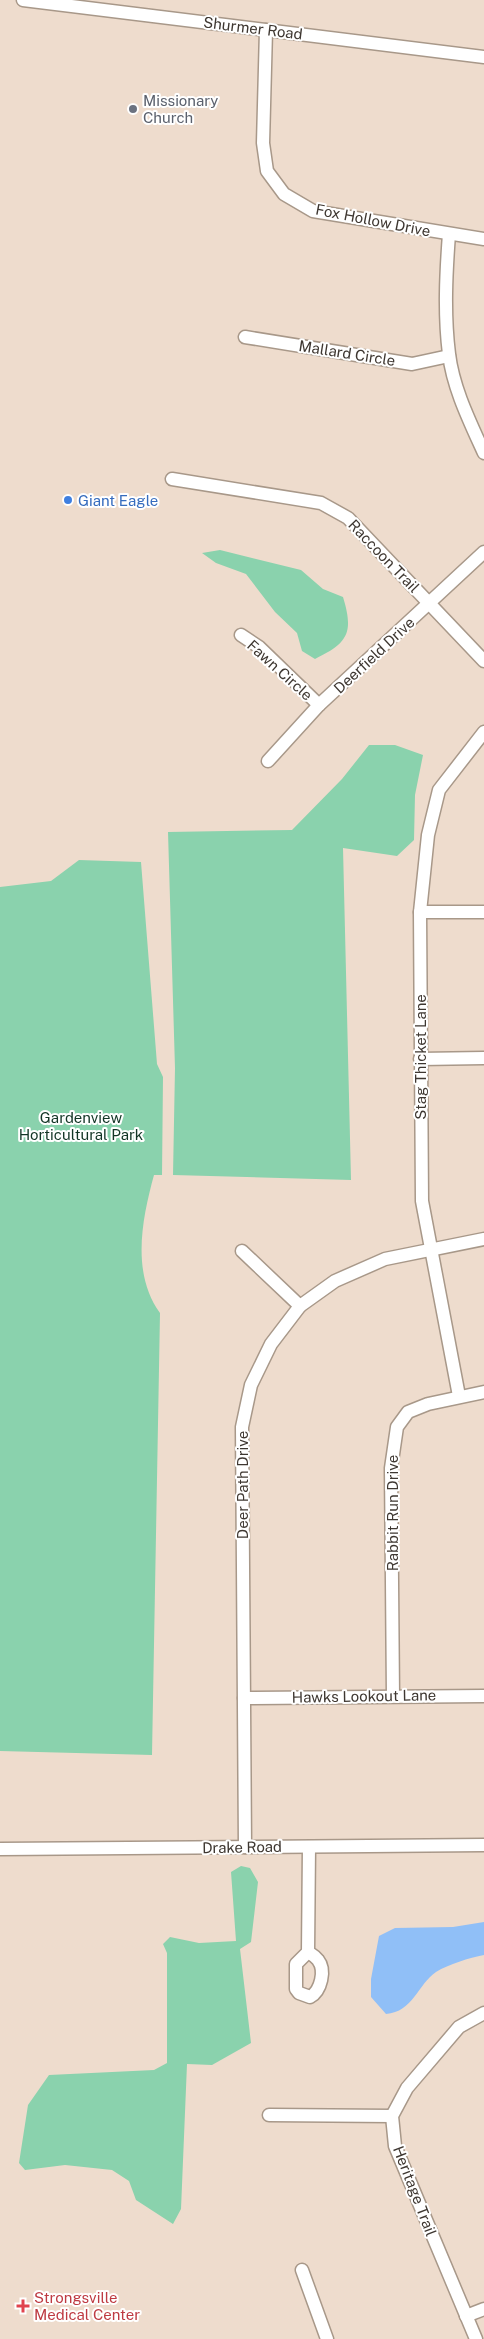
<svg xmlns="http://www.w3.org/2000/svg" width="484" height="2339" font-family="'Public Sans',sans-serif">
<rect width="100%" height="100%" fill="#eedccd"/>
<g fill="#8ad2ad">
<path d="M 220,550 L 301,570 L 323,589 L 343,597 C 354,633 348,643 315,659 L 302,651 L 297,633 L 275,612 L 246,574 L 216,563 L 202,553 Z"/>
<polygon points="369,745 395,745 423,755 415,795 414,840 397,856 343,848 351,1180 173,1175 175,1068 168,832 292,830 342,779"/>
<path d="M 79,860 L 141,862 L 157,1064 L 163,1077 L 162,1175 L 154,1175 C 142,1219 131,1273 160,1313 L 152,1755 L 0,1751 L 0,887 L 51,881 Z"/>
<polygon points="241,1866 250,1868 258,1882 251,1942 240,1949 251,2043 212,2065 187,2064 181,2209 173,2224 136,2200 129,2181 112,2170 65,2165 25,2170 19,2163 28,2105 49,2075 154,2070 167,2063 167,1953 163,1944 170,1937 199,1943 236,1941 231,1872"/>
</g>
<path fill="#90bff7" d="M 484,1922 L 484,1955 C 469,1958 449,1964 436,1972 C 418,1984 413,2012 386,2014 L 371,1997 L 371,1979 L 379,1936 L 395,1928 L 453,1927 Z"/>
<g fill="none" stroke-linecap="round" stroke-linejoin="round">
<g stroke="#a89889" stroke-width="15">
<g id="minor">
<polyline points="23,0 484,57"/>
<polyline points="266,30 263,143 267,171 284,194 313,211 484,239"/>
<path d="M 449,234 C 446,274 444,314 449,354 C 453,388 470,422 484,453"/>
<polyline points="245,337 412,364 449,356"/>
<polyline points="172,479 321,503 348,518 484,661"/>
<polyline points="241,635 259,647 319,705"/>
<polyline points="268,761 319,705 484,552"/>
<polyline points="420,912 484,912"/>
<polyline points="420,1059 484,1058"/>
<polyline points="242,1251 300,1306"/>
<polyline points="459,1396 422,1201 420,912 428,835 439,790 484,732"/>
<polyline points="393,1696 391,1468 397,1427 408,1412 428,1404 484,1392"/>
<polyline points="244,1698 484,1696"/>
<polyline points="245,1847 242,1427 251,1385 271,1344 300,1306 335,1281 385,1259 484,1239"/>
<polyline points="0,1849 484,1845"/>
<path d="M 308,1952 C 311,1954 315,1956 318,1960 C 326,1970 321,1991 310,1997 L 299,1993 L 296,1989 L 296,1964 L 308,1952 L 309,1847"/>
<polyline points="269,2115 392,2116"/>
<polyline points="302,2270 327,2339"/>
<polyline points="466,2316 484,2309"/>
<polyline points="476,2339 395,2146 392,2116 407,2088 459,2027 484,2013"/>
</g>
</g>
<use href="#minor" stroke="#fff" stroke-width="12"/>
</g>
<circle fill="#6b7280" stroke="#fff" stroke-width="2" cx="133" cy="109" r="5"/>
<circle fill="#3f7fe0" stroke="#fff" stroke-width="2" cx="68" cy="500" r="5"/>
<path fill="#e0444e" stroke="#fff" stroke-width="2" d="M20.5 2298.5h5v5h5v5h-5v5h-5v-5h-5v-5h5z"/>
<g text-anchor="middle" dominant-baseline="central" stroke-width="4" stroke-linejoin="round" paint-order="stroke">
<g font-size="15" fill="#3e3731" stroke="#fff">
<text transform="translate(253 28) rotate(7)">Shurmer Road</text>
<text transform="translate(373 220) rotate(11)">Fox Hollow Drive</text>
<text transform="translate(347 353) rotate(9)">Mallard Circle</text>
<text transform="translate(384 556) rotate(46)">Raccoon Trail</text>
<text transform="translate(374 655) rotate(-43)">Deerfield Drive</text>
<text transform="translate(280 670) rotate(42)">Fawn Circle</text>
<text transform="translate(420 1057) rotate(-90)">Stag Thicket Lane</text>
<text transform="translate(242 1485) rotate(-90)">Deer Path Drive</text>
<text transform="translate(392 1513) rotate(-90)">Rabbit Run Drive</text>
<text transform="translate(364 1696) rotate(-1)">Hawks Lookout Lane</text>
<text transform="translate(242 1847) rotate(-1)">Drake Road</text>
<text transform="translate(415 2191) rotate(69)">Heritage Trail</text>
</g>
<g font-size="15" fill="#5b616d" stroke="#fff" text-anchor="start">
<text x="143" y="100">Missionary<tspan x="143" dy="17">Church</tspan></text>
</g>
<g font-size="15" fill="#366cbe" stroke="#fff" text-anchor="start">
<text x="78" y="500">Giant Eagle</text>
</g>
<g font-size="15" fill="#123525" stroke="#fff">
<text x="81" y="1117">Gardenview<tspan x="81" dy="17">Horticultural Park</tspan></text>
</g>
<g font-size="15" fill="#be3a42" stroke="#fff" text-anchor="start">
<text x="34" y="2297">Strongsville<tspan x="34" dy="17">Medical Center</tspan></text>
</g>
</g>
</svg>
